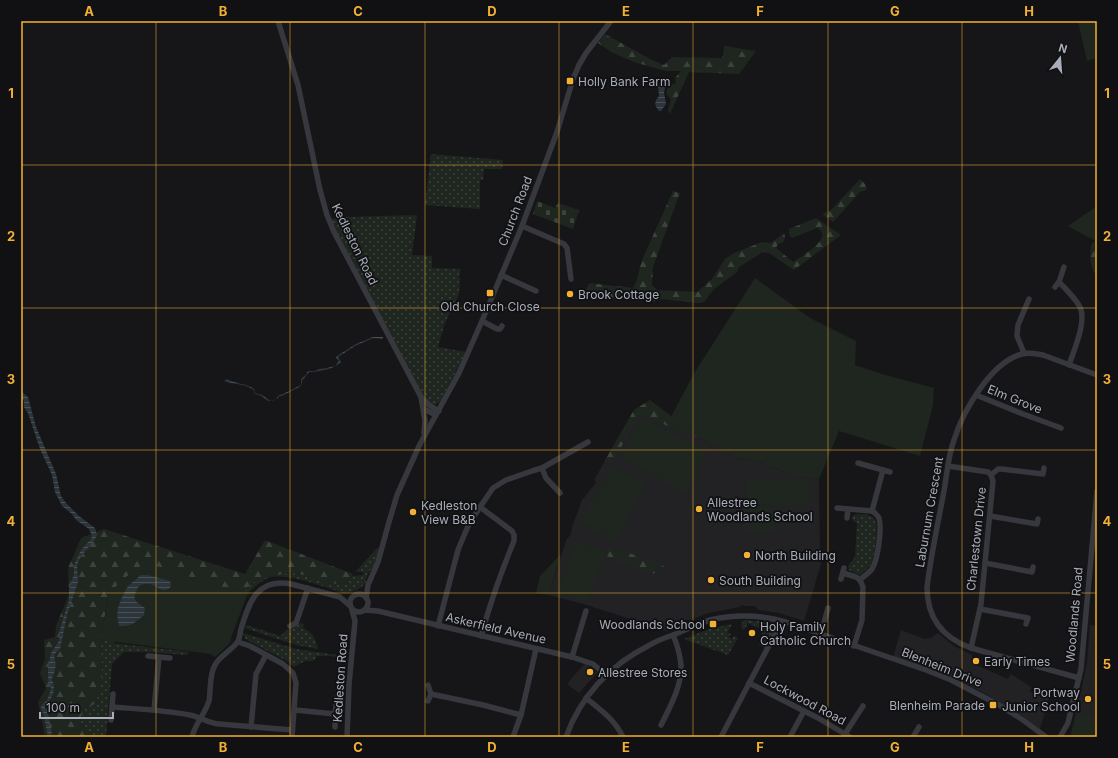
<svg xmlns="http://www.w3.org/2000/svg" width="1118" height="758" font-family="Inter,sans-serif">
<defs>
<pattern id="grass-dots" width="8" height="8" patternUnits="userSpaceOnUse"><rect width="8" height="8" fill="#1e261f"/><path d="M2 2h.1M6 6h.1" fill="none" stroke="#3c433d" stroke-width="1.8" stroke-linecap="round"/></pattern>
<pattern id="forest-firs" width="22" height="20" patternUnits="userSpaceOnUse"><rect width="22" height="20" fill="#1e261f"/><path d="M5 1l3.5 6h-7zM16 11l3.5 6h-7z" fill="#3c433d"/></pattern>
<pattern id="cemetery-stones" width="16" height="16" patternUnits="userSpaceOnUse"><rect width="16" height="16" fill="#1e261f"/><path d="M2 7V4a2 2 0 0 1 4 0v3zM10 15v-3a2 2 0 0 1 4 0v3z" fill="#3c433d"/></pattern>
<pattern id="water-rules" width="6" height="5" patternUnits="userSpaceOnUse"><rect width="6" height="5" fill="#2c353c"/><path d="M0 2.5h6" fill="none" stroke="#485056"/></pattern>
</defs>
<rect width="100%" height="100%" fill="#161618"/>
<g fill="#222225">
<polygon points="650,400 698,437 737,458 754,460 797,477 819,479 820,549 821,564 804,621 779,613 758,610 755,606 745,606 741,605 740,607 709,613 690,620 677,620 677,627 667,631 587,605 549,595 566,540 571,534 572,527 582,500 596,483 594,480 634,410"/>
<polygon points="1090,625 1097,626 1097,737 1070,737 1078,704 1087,663"/>
<polygon points="901,630 925,639 932,637 938,633 954,646 972,655 972,663 1008,679 1011,674 1031,687 1030,692 1049,698 1040,729 1024,717 982,692 964,683 942,673 893,657"/>
<polygon points="585,663 597,673 579,693 567,684"/>
</g>
<g fill="url(#grass-dots)">
<polygon points="431,154 503,160 502,169 484,169 483,180 480,180 480,209 425,205"/>
<path d="M 417,215 L 412,255 L 432,256 L 432,268 L 461,269 L 459,277 L 460,279 L 459,294 L 454,305 L 444,301 L 441,308 L 450,312 L 444,326 L 438,347 L 466,352 L 442,399 C 434,409 431,405 424,397 L 330,219 L 345,217 Z"/>
<path d="M 864,514 C 868,515 873,516 875,520 C 879,528 875,555 871,564 C 869,568 864,571 860,575 L 849,570 L 848,566 L 855,557 L 857,523 L 853,521 L 852,518 L 853,515 Z"/>
<path d="M 377,548 L 380,548 L 373,569 L 370,570 L 366,579 L 366,582 C 362,589 351,593 343,593 C 324,587 286,572 268,578 C 261,581 256,586 250,591 L 245,591 C 247,589 249,585 251,584 C 260,577 289,571 300,574 C 318,578 329,588 348,582 L 352,576 L 363,575 L 363,572 L 355,572 Z"/>
<polygon points="745,620 768,622 773,633 765,648 759,645 763,634 760,632 761,629 748,623 744,630 741,628 742,622"/>
<path d="M 300,623 L 304,624 L 303,628 C 313,633 315,637 318,649 L 296,645 L 245,628 L 246,625 L 280,636 L 287,630 L 296,626 Z"/>
<polygon points="732,624 727,633 731,634 729,637 732,639 734,636 738,638 728,655 684,639 709,629"/>
<polygon points="243,633 296,649 344,656 346,655 346,659 330,656 317,656 314,661 305,661 294,667 287,661 247,640 244,637"/>
<polygon points="101,640 114,641 113,643 189,652 187,655 149,652 124,652 112,664 106,737 93,737 80,723 82,711 102,682"/>
</g>
<g fill="url(#forest-firs)">
<polygon points="605,34 650,59 664,65 672,57 721,58 723,56 724,46 756,51 739,74 689,72 670,114 668,110 671,100 666,93 668,86 676,83 675,78 681,71 665,71 634,62 611,52 598,43"/>
<polygon points="860,179 865,184 867,190 860,192 833,222 822,214 831,210"/>
<path d="M 673,191 L 680,193 L 678,198 L 653,267 L 652,285 L 657,290 L 697,292 L 712,279 L 725,259 L 734,253 L 762,242 L 771,243 L 784,233 L 785,237 L 784,242 L 778,244 L 776,248 L 793,262 C 802,256 835,238 817,228 L 792,238 L 789,235 L 789,229 L 816,218 L 841,235 L 794,270 L 769,253 L 763,252 L 739,267 L 737,272 L 714,289 L 704,302 L 698,303 L 662,299 L 654,302 L 642,301 L 591,296 L 586,290 L 589,283 L 633,288 L 636,282 L 642,260 Z"/>
<path d="M 1096,241 L 1097,241 L 1097,275 C 1089,268 1090,255 1091,244 Z"/>
<polygon points="650,400 698,437 678,431 641,413 614,459 604,462 634,410"/>
<path d="M 104,529 L 245,574 L 265,540 L 353,574 L 348,582 C 329,588 318,578 300,574 C 289,571 261,577 251,584 C 249,585 247,589 245,591 L 233,590 L 108,596 L 101,640 L 102,682 L 96,703 L 82,711 L 80,723 L 93,737 L 44,737 L 44,732 L 38,702 L 46,688 L 40,673 L 45,659 L 44,640 L 55,637 L 56,626 L 69,594 L 68,568 L 81,538 Z"/>
<polygon points="609,547 629,553 664,566 653,574 607,556 606,550"/>
</g>
<polygon fill="url(#cemetery-stones)" points="537,201 555,208 558,203 579,210 573,229 533,214"/>
<g fill="#1e261f">
<polygon points="1078,21 1097,21 1097,58 1087,61"/>
<polygon points="1097,206 1097,242 1068,226"/>
<polygon points="755,278 810,318 856,341 855,365 882,374 934,388 933,405 920,456 839,431 819,479 797,477 754,460 737,458 698,437 671,417 693,375"/>
<polygon points="642,417 707,452 686,493 621,458"/>
<polygon points="612,465 646,484 615,541 580,523"/>
<polygon points="746,478 809,481 807,507 745,504"/>
<polygon points="744,506 777,508 776,532 743,531"/>
<polygon points="577,541 606,551 587,602 558,591"/>
<polygon points="561,554 549,595 536,593 540,576"/>
<polygon points="156,566 233,590 250,591 246,598 232,635 230,643 215,657 211,654 101,640 108,596 121,580 141,567"/>
<polygon points="1078,713 1097,718 1097,737 1071,737"/>
</g>
<g fill="url(#water-rules)">
<path d="M 659,83 L 665,84 L 666,85 L 664,92 L 666,104 L 661,111 L 659,111 C 654,105 654,102 659,96 L 658,85 Z"/>
<path d="M 373,337 L 383,337 L 383,339 L 373,338 L 355,346 L 338,357 L 341,362 C 339,364 337,365 335,366 C 329,370 316,372 309,372 L 302,381 L 301,386 L 282,396 L 279,396 L 278,398 C 264,406 268,396 255,394 C 254,392 254,390 252,389 C 246,384 231,384 224,381 L 227,379 C 235,384 246,383 254,389 L 255,393 C 258,394 260,394 262,395 C 269,399 272,406 279,395 L 283,394 L 301,385 L 301,379 L 305,376 L 308,371 L 315,371 L 319,369 L 327,368 L 335,366 L 339,361 L 336,358 L 337,356 L 356,344 Z"/>
<path d="M 21,391 L 28,397 L 36,427 L 56,474 L 61,496 L 66,503 L 79,516 L 95,528 L 97,535 L 94,541 L 82,555 L 78,562 L 77,568 L 78,582 L 67,615 L 60,649 C 49,657 58,660 55,669 C 55,672 53,675 52,679 C 57,694 51,695 46,708 L 49,717 L 49,726 L 51,727 L 52,737 L 48,737 L 44,716 L 41,708 L 41,706 L 47,700 L 50,692 L 51,687 L 49,684 L 48,678 L 48,668 L 51,653 L 59,641 L 60,629 L 69,600 L 69,590 L 74,574 L 74,565 L 81,550 L 91,539 L 92,536 L 89,529 L 76,520 L 72,514 L 62,506 L 55,492 L 52,475 L 40,449 L 28,413 L 24,407 L 24,401 L 21,398 Z"/>
<path d="M 141,575 L 148,575 L 170,581 L 171,585 L 170,588 C 159,594 159,585 149,584 C 145,583 142,585 139,586 C 132,599 133,600 145,608 L 144,615 C 133,624 132,626 119,626 L 117,616 L 118,608 L 122,597 L 128,586 Z"/>
</g>
<g fill="none" stroke-linecap="round" stroke-linejoin="round">
<g stroke="#37383d" stroke-width="5.5">
<polyline points="278,21 298,85 320,190 327,215 334,232 421,397 425,421 424,433"/>
<polyline points="522,226 564,244 567,248 571,279"/>
<path d="M 1064,267 L 1059,282 C 1066,289 1075,298 1080,307 C 1087,321 1074,350 1069,365"/>
<polyline points="501,275 536,291"/>
<polyline points="1055,287 1059,282"/>
<polyline points="482,321 497,329 500,329 502,326"/>
<polyline points="1024,353 1017,336 1018,325 1029,299"/>
<polyline points="976,395 1023,414 1061,428"/>
<polyline points="422,398 429,405 439,411"/>
<polyline points="424,409 436,415"/>
<polyline points="858,463 890,472"/>
<polyline points="948,466 988,472 991,475 993,481 981,604 971,648"/>
<polyline points="542,468 546,478 560,493"/>
<polyline points="991,475 998,469 1001,469 1043,474 1044,468"/>
<path d="M 480,507 L 512,531 L 514,535 L 514,541 C 501,572 490,604 481,636"/>
<path d="M 837,508 L 872,511 C 876,513 877,515 879,518 C 882,529 878,559 872,569 C 869,573 864,576 860,580"/>
<polyline points="872,511 883,470"/>
<polyline points="990,516 1037,524 1038,519"/>
<polyline points="847,518 848,509"/>
<polyline points="985,563 1032,572 1033,567"/>
<polyline points="843,573 856,577 860,580 863,587 862,620 854,646"/>
<polyline points="841,579 844,568"/>
<circle cx="359" cy="603" r="9"/>
<polyline points="366,598 368,585 378,562 389,522 397,495 420,444 459,373 482,321 522,226 557,132 573,79 579,65 586,53 611,21"/>
<polyline points="980,609 1028,618 1026,624"/>
<polyline points="364,610 378,611 572,657 593,664 606,675"/>
<polyline points="290,626 296,623 308,588"/>
<polyline points="438,626 458,550 468,526 474,516 493,488 506,480 532,471 542,468 588,442"/>
<polyline points="821,634 828,608"/>
<polyline points="238,642 250,646 283,664 293,673 296,683 292,737"/>
<polyline points="148,656 170,658"/>
<polyline points="572,657 586,611"/>
<path d="M 1079,678 L 971,648 C 943,638 927,618 927,587 C 931,555 938,523 944,491 C 947,474 948,456 954,440 C 963,411 991,362 1022,354 C 1029,352 1037,354 1043,355 L 1097,375"/>
<polyline points="749,683 818,718 850,737"/>
<polyline points="428,685 431,694 483,705 521,715"/>
<path d="M 586,698 C 601,710 615,720 623,737"/>
<polyline points="428,701 431,694"/>
<path d="M 112,707 C 138,709 164,710 190,715 C 201,717 208,723 219,724 L 292,730"/>
<polyline points="154,710 159,657"/>
<polyline points="295,710 335,714"/>
<polyline points="111,720 113,694"/>
<path d="M 661,725 C 670,707 682,686 681,665 C 680,655 677,644 673,635"/>
<polyline points="251,727 256,674 266,655"/>
<polyline points="335,727 335,714 337,697"/>
<polyline points="845,734 863,706"/>
<path d="M 192,737 C 195,724 205,714 209,701 C 211,689 209,675 215,665 C 219,656 235,648 238,641 C 240,637 240,633 241,629 C 249,602 257,578 291,584 L 340,597 L 349,605"/>
<polyline points="347,737 349,685 355,621 352,610"/>
<polyline points="513,737 521,715 536,649"/>
<path d="M 566,737 C 580,697 610,665 648,646 C 656,641 664,638 673,635 C 685,630 697,624 710,620 C 735,614 761,615 786,622 L 926,670 L 951,680 L 999,705 L 1023,720 L 1046,737"/>
<polyline points="721,737 776,632 780,621"/>
<polyline points="790,737 804,711"/>
<polyline points="913,737 919,727"/>
<polyline points="1060,737 1068,723 1081,669 1097,491"/>
</g>
</g>
<path fill="none" stroke="#f2b134" stroke-width="1" stroke-opacity="0.55" d="M 156,21 L 156,737M 290,21 L 290,737M 425,21 L 425,737M 559,21 L 559,737M 693,21 L 693,737M 828,21 L 828,737M 962,21 L 962,737M 21,165 L 1097,165M 21,308 L 1097,308M 21,450 L 1097,450M 21,593 L 1097,593"/>
<g fill="#f2b134" stroke="#111113" stroke-width="1.5">
<rect x="566" y="77" width="8" height="8" rx="2"/>
<rect x="486" y="289" width="8" height="8" rx="2"/>
<circle cx="570" cy="294" r="4"/>
<circle cx="699" cy="509" r="4"/>
<circle cx="413" cy="512" r="4"/>
<circle cx="747" cy="555" r="4"/>
<circle cx="711" cy="580" r="4"/>
<rect x="709" y="620" width="8" height="8" rx="2"/>
<circle cx="752" cy="633" r="4"/>
<circle cx="976" cy="661" r="4"/>
<circle cx="590" cy="672" r="4"/>
<circle cx="1088" cy="699" r="4"/>
<rect x="989" y="701" width="8" height="8" rx="2"/>
</g>
<g text-anchor="middle" dominant-baseline="central" stroke-width="3.5" stroke-linejoin="round" paint-order="stroke">
<g font-size="12" fill="#a8adb8" stroke="#111113" text-anchor="start">
<text x="578" y="81">Holly Bank Farm</text>
<text x="578" y="294">Brook Cottage</text>
<text x="490" y="306" text-anchor="middle">Old Church Close</text>
<text x="707" y="502">Allestree<tspan x="707" dy="14">Woodlands School</tspan></text>
<text x="421" y="505">Kedleston<tspan x="421" dy="14">View B&amp;B</tspan></text>
<text x="755" y="555">North Building</text>
<text x="719" y="580">South Building</text>
<text x="705" y="624" text-anchor="end">Woodlands School</text>
<text x="760" y="626">Holy Family<tspan x="760" dy="14">Catholic Church</tspan></text>
<text x="984" y="661">Early Times</text>
<text x="598" y="672">Allestree Stores</text>
<text x="1080" y="692" text-anchor="end">Portway<tspan x="1080" dy="14">Junior School</tspan></text>
<text x="985" y="705" text-anchor="end">Blenheim Parade</text>
</g>
<g font-size="12" fill="#a8adb8" stroke="#111113">
<text transform="translate(515 211) rotate(-69)">Church Road</text>
<text transform="translate(355 244) rotate(64)">Kedleston Road</text>
<text transform="translate(1015 399) rotate(22)">Elm Grove</text>
<text transform="translate(929 512) rotate(-80)">Laburnum Crescent</text>
<text transform="translate(976 539) rotate(-84)">Charlestown Drive</text>
<text transform="translate(1074 615) rotate(-85)">Woodlands Road</text>
<text transform="translate(496 628) rotate(13)">Askerfield Avenue</text>
<text transform="translate(942 667) rotate(22)">Blenheim Drive</text>
<text transform="translate(340 678) rotate(-86)">Kedleston Road</text>
<text transform="translate(805 700) rotate(28)">Lockwood Road</text>
</g>
</g>
<rect width="1118" height="758" fill="none" stroke="#111113" stroke-width="44"/>
<g transform="translate(1060 58) rotate(17)" stroke="#111113" stroke-width="3" paint-order="stroke">
<path d="M0-3L7 15L0 10L-7 15Z" fill="#a8adb8"/>
<text y="-6" font-size="11" font-weight="bold" text-anchor="middle" fill="#a8adb8">N</text>
</g>
<path d="M40 712v6h73v-6" fill="none" stroke="#a8adb8" stroke-width="2"/>
<text x="46" y="712" font-size="12" fill="#a8adb8" stroke="#111113" stroke-width="3" paint-order="stroke">100 m</text>
<rect x="22" y="22" width="1074" height="714" fill="none" stroke="#f2b134" stroke-width="1.5"/>
<g font-size="13" text-anchor="middle" font-weight="bold" fill="#f2b134">
<text x="89" y="16">A</text>
<text x="223" y="16">B</text>
<text x="358" y="16">C</text>
<text x="492" y="16">D</text>
<text x="626" y="16">E</text>
<text x="760" y="16">F</text>
<text x="895" y="16">G</text>
<text x="1029" y="16">H</text>
<text x="11" y="98">1</text>
<text x="1107" y="98">1</text>
<text x="11" y="241">2</text>
<text x="1107" y="241">2</text>
<text x="11" y="384">3</text>
<text x="1107" y="384">3</text>
<text x="11" y="526">4</text>
<text x="1107" y="526">4</text>
<text x="11" y="669">5</text>
<text x="1107" y="669">5</text>
<text x="89" y="752">A</text>
<text x="223" y="752">B</text>
<text x="358" y="752">C</text>
<text x="492" y="752">D</text>
<text x="626" y="752">E</text>
<text x="760" y="752">F</text>
<text x="895" y="752">G</text>
<text x="1029" y="752">H</text>
</g>
</svg>
